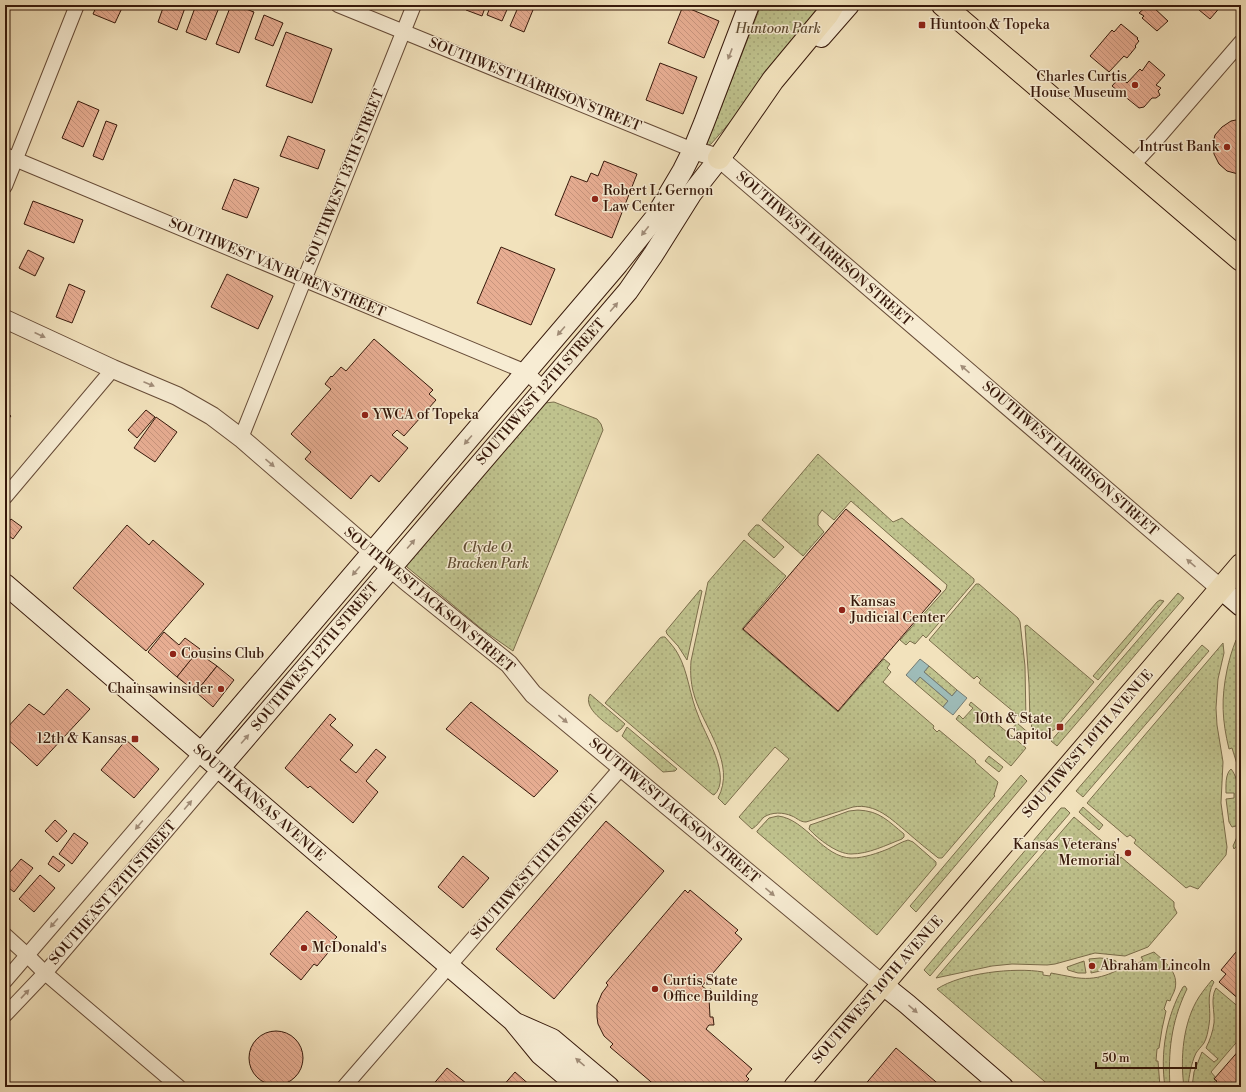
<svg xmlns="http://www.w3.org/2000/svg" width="1246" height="1092" font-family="'Libre Bodoni',serif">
<defs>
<pattern id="green-dots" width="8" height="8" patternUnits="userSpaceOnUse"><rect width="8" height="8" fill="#bfc28d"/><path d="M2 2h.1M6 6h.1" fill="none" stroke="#a5a678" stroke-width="1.8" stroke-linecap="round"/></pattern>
<pattern id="building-back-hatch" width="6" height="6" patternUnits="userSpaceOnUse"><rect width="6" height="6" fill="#e7ad92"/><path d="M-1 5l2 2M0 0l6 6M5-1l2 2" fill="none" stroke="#c7947d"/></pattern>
</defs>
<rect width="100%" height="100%" fill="#f2e2bc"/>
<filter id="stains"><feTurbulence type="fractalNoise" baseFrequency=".005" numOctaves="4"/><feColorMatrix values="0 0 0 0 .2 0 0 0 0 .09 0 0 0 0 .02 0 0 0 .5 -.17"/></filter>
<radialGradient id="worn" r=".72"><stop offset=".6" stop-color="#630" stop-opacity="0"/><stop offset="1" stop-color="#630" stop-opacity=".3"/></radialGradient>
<g fill="url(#green-dots)" stroke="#7b6e4c">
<path d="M 761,5 L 827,5 C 790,53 751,99 711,144 L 708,145 L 707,143 Z"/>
<polygon points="554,402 597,419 601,424 603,430 513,651 483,630 407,567 406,564 545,403"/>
<polygon points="818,454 893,522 902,518 974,579 974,582 926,638 923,635 915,644 910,641 906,645 900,640 946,589 947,585 851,501 834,520 822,510 818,516 818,525 824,532 803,556 762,520"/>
<polygon points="756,525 759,525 784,547 774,558 749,536 748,534"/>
<path d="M 744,540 L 786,576 L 742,629 L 838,712 L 884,659 L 890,664 L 887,668 L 891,672 L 883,682 L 934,726 L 933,728 L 937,732 L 939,730 L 976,761 L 975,762 L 998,782 L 994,795 L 995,796 L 942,858 L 938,858 L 937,857 C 927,849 917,841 908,833 C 891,819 876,803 853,807 L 806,822 C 800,822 797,818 792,816 C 783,812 772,812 764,817 C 760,821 757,826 752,829 L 739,817 L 789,759 L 775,747 L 725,805 L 718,798 C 736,764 705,729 695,698 C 691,686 690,674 691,661 L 708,582 Z"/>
<polygon points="976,584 979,584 1018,618 1020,622 1025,666 1026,722 979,683 981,680 977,676 974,679 929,640"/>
<polygon points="700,590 702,591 687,660 678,646 667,634 666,631"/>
<polygon points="1178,593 1184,598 1057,746 1051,741"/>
<polygon points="1160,600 1164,601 1098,680 1093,676 1157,602"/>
<polygon points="1027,625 1094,682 1054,730 1040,733 1031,726 1032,725 1030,722 1029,684 1025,626"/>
<path d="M 662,637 L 665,637 C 670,643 675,648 678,654 C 688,671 690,697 698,715 C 704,733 733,778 714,795 L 712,794 L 605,703 L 660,638 Z"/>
<path d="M 1236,640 L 1241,645 L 1241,777 L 1232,748 L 1229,749 C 1222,720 1221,699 1227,670 C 1229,660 1232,650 1236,640 Z"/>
<polygon points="1223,643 1224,653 1218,679 1216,708 1217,725 1223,762 1221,803 1227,847 1226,855 1198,889 1190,886 1186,888 1134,843 1136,840 1130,835 1127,837 1087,803"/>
<polygon points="1202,645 1209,651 1083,797 1076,791"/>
<polygon points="929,666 957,690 952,696 924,672"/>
<polygon points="920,677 948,701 943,707 915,683"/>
<path d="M 590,694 L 625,724 L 621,729 L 617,732 C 607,723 582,709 590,694 Z"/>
<polygon points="971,702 1026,748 1011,766 956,719 959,715 963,719 973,708 969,705"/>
<polygon points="1017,723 1031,735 1027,740 1013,728"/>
<polygon points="627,727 677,769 675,771 663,772 622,736"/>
<polygon points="989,756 1003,767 999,772 985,761"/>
<path d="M 1231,769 C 1240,779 1244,815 1236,826 L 1232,827 L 1229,822 L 1226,799 L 1234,798 L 1234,793 L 1226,793 C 1226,786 1225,774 1231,769 Z"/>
<polygon points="1021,775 1027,781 916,912 910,906"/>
<polygon points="1083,807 1103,825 1099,830 1079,812"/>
<polygon points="1061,808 1065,808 1070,813 930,976 924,970"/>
<path d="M 858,810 C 880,811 888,821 904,834 L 904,837 L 902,839 C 886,845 869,854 851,854 C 837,854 818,839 809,829 L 810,825 L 816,823 L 849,811 Z"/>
<path d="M 778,816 C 806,819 823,858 852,858 C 864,858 878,853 888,849 C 895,846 901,842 908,840 L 913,842 L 936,862 L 936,865 L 877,935 L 757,832 L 757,831 L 769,818 Z"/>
<polygon points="1074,817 1115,852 1113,855 1119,860 1121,857 1174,902 1174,907 1177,913 1148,947 1125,956 1095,953 1055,964 1047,965 1012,964 992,966 936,978"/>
<polygon points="1241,828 1241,841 1234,849 1233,846"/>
<path d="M 1154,952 C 1165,962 1179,972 1175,989 C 1174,993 1171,997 1170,1001 L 1167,1000 L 1164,1009 L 1166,1011 L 1162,1029 L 1159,1048 L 1157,1049 L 1156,1061 L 1158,1061 L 1160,1087 L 1051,1087 L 937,989 C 961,973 1015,967 1043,972 L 1043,975 L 1050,976 L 1051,973 C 1058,974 1065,976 1072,977 C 1098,982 1113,973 1135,961 L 1137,964 L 1143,960 L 1141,957 Z"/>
<polygon points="1100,958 1111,959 1116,961 1116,964 1105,970 1091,973 1091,968 1094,967 1094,964 1090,964 1089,959"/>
<polygon points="1084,961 1086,973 1078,973 1068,970 1067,967"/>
<path d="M 1212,980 L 1214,982 C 1205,997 1212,1009 1209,1025 C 1208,1031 1207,1038 1204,1043 C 1201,1047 1198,1050 1196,1053 C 1191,1064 1189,1076 1188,1087 L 1184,1087 C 1180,1058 1183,1022 1199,997 C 1203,991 1207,986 1212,980 Z"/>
<path d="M 1185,986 L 1187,989 L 1186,991 C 1171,1023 1168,1052 1170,1087 L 1165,1087 C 1160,1053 1166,1017 1183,987 Z"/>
<path d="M 1216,988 L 1241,1009 L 1241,1037 L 1211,1072 L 1216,1078 L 1215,1079 L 1216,1080 L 1210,1087 L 1192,1087 L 1194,1072 L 1202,1052 L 1214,1062 L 1218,1059 L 1206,1048 C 1210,1040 1213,1031 1214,1023 C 1215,1011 1210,999 1216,988 Z"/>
</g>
<polygon fill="#9ebcb9" stroke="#757b73" points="920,659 929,666 924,672 952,696 957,690 967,698 953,715 943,707 948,701 920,677 915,683 906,675"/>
<g fill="url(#building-back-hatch)" stroke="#37190b">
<polygon points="97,5 114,5 122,8 115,23 93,14"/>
<polygon points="164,5 186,5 177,30 158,22"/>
<polygon points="196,5 220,5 206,40 186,32"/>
<polygon points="231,5 235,5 254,12 239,53 216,44"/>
<polygon points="468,5 486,5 482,16 466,10"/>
<polygon points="491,5 509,5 502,21 487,15"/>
<polygon points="519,5 535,5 524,32 510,26"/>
<polygon points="1193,5 1222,5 1210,19"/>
<polygon points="683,6 719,21 704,58 668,43"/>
<polygon points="1147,6 1150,9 1153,7 1168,21 1157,31 1142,18 1144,16 1139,13"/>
<polygon points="264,15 283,23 273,46 255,39"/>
<polygon points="1121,24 1138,38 1137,39 1139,41 1135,46 1136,47 1127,58 1124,56 1109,72 1090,56 1112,30 1114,32"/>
<polygon points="286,32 332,49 312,103 266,86"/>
<polygon points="1149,61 1165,75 1156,85 1161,88 1158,91 1160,95 1156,98 1152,98 1144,107 1139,108 1112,86 1120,77 1127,83 1140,69 1142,71"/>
<polygon points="660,63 697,77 683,114 646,100"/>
<polygon points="78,101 99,110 83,147 62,138"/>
<polygon points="1241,119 1241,174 1238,174 1227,171 1219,164 1214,154 1213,143 1215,135 1222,127 1231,121"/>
<polygon points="106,121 117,125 103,160 93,156"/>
<polygon points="288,136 325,150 318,169 280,156"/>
<polygon points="604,161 637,174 612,238 555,215 571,176 587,182 591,173 598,176"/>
<polygon points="234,179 259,188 247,218 222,209"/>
<polygon points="33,201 83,220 74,243 24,224"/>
<polygon points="501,247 555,269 531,325 477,303"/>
<polygon points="28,250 44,258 35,276 19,268"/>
<polygon points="227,274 273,296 258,329 211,307"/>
<polygon points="69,284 85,291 72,323 56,317"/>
<polygon points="374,339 433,390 429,394 436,400 404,436 397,430 392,435 408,448 379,482 371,475 351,499 305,459 311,452 291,434 331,389 325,384 331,376 332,377 341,367 346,371"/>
<polygon points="146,410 155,417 137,438 128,430"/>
<polygon points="5,411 11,416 5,423"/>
<polygon points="156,417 177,432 155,462 134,448"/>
<polygon points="846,509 941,591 838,711 743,629"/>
<polygon points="11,519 22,527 13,539 5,533 5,526"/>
<polygon points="127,525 149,545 153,540 204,584 146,651 73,588"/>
<polygon points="164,632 179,645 185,638 200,649 177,677 148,652"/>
<polygon points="197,652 217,666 196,692 177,677"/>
<polygon points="217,666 234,680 213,707 196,692"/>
<polygon points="67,689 90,709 37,766 5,737 5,730 29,704 44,715"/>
<polygon points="471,702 558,771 534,797 446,729"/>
<polygon points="330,714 336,719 330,725 353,745 340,760 356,773 376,749 386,757 366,781 378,792 353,823 310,786 308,788 285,768"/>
<polygon points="126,740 159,769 134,798 101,770"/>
<polygon points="55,820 67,831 57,842 45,831"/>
<polygon points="606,821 664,871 554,999 496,949"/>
<polygon points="74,833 88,843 72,864 59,854"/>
<polygon points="53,856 65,865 59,872 48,864"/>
<polygon points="463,856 489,878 463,908 438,887"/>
<polygon points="21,859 33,868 14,892 5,885 5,878"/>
<polygon points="40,875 55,888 34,912 19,899"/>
<polygon points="685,890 688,893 690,890 738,930 735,933 742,939 702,986 707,990 711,989 711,998 709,998 710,1017 713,1017 714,1025 709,1025 706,1029 752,1069 746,1076 749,1079 742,1087 657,1087 610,1047 613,1044 604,1036 598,1024 597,1017 597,1005 602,993 608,985 606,983"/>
<polygon points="307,911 337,937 334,940 337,942 317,966 314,964 301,980 270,954"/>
<polygon points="1241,946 1241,1001 1219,982 1226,974 1221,970"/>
<circle cx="276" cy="1058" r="27"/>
<polygon points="896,1048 942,1087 863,1087"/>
<polygon points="1241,1048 1241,1087 1212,1087 1217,1081 1214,1079"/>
<polygon points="447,1068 471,1087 431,1087"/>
<polygon points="515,1072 532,1087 502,1087"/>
</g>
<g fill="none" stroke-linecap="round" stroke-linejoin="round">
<g stroke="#664b37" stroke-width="16">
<g id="minor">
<polyline points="338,5 693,150"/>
<polyline points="5,155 526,372 544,389"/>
<polyline points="1132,166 1158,138 1241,42"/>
<polyline points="5,186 77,5"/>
<polyline points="241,438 414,5"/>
<polyline points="5,497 113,369"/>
<polyline points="5,935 27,955 45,973 179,1087"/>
<polyline points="5,981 201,753"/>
<polyline points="5,1015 45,973 219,769"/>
<polyline points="344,1087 621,768"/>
</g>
</g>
<g stroke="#664b37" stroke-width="20">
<g id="tertiary">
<polyline points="693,150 719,158 1221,589"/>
<polyline points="5,319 113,369 177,396 212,416 241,438 406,581 509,664 533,694 882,984"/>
</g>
</g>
<g stroke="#37190b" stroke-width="22">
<g id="secondary">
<polyline points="821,37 849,5"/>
<polyline points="5,584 513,1021 540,1054 579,1087"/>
<polyline points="1221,589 1241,606"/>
<polyline points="201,753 618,264 654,219 683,170 693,150 704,123 749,5"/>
<polyline points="219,769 628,291 653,255 692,193 729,146"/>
<polyline points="882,984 907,1004 1003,1087"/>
<polyline points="518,1024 552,1039 609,1087"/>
</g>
</g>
<g stroke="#37190b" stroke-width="24">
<g id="primary">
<polyline points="943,5 1241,260"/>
<polyline points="719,158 773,80 827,15 833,5"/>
<polyline points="795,1087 1241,565"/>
</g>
</g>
<use href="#minor" stroke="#f7ecd3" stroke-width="14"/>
<use href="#tertiary" stroke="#f7ecd3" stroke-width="18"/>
<use href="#secondary" stroke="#f7ecd3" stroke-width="20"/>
<use href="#primary" stroke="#f2e2bc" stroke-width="22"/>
</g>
<defs><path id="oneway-solid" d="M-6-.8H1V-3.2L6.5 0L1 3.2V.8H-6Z"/></defs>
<g fill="#a18d79">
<use href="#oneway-solid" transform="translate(730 54) rotate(111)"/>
<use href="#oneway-solid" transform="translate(645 231) rotate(128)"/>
<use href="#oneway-solid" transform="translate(614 307) rotate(-50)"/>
<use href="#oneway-solid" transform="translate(561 331) rotate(131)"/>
<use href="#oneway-solid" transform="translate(40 335) rotate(25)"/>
<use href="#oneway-solid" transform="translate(965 369) rotate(-139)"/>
<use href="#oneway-solid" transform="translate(149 384) rotate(23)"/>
<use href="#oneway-solid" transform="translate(468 440) rotate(131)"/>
<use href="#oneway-solid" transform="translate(270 463) rotate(41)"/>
<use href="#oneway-solid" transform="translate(411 544) rotate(-49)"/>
<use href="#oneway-solid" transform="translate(1191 563) rotate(-139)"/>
<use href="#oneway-solid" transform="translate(356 571) rotate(131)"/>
<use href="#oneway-solid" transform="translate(563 719) rotate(40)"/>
<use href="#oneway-solid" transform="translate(245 739) rotate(-49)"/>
<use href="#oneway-solid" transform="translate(188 805) rotate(-50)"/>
<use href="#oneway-solid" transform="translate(139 825) rotate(130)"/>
<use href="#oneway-solid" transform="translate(770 892) rotate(40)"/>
<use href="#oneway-solid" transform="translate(54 923) rotate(131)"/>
<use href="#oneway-solid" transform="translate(25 994) rotate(-47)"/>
<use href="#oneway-solid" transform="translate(913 1009) rotate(41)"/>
<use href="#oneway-solid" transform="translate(580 1062) rotate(-140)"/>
</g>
<g fill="#8f2418" stroke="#f7ecd3" stroke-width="1.5">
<rect x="918" y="21" width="8" height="8" rx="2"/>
<circle cx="1135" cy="85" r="4"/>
<circle cx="1227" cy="147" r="4"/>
<circle cx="595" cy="199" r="4"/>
<circle cx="365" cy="415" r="4"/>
<circle cx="842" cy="610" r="4"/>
<circle cx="173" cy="654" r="4"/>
<circle cx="221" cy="689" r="4"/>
<rect x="1056" y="723" width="8" height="8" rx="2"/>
<rect x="131" y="735" width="8" height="8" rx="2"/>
<circle cx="1128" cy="853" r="4"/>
<circle cx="304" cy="948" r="4"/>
<circle cx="1092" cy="966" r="4"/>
<circle cx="655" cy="989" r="4"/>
</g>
<g text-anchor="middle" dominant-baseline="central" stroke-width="3" stroke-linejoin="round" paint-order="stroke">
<g font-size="14" fill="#37190b" stroke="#f7ecd3" text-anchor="start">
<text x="930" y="25">Huntoon &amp; Topeka</text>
<text x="1127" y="77" text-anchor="end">Charles Curtis<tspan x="1127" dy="16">House Museum</tspan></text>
<text x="1219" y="147" text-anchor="end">Intrust Bank</text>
<text x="603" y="191">Robert L. Gernon<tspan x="603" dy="16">Law Center</tspan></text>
<text x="373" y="415">YWCA of Topeka</text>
<text x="850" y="602">Kansas<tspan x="850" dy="16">Judicial Center</tspan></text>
<text x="181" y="654">Cousins Club</text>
<text x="213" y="689" text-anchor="end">Chainsawinsider</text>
<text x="1052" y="719" text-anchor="end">10th &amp; State<tspan x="1052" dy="16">Capitol</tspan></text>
<text x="127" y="739" text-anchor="end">12th &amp; Kansas</text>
<text x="1120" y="845" text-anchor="end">Kansas Veterans'<tspan x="1120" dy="16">Memorial</tspan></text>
<text x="312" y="948">McDonald's</text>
<text x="1100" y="966">Abraham Lincoln</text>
<text x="663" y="981">Curtis State<tspan x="663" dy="16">Office Building</tspan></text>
</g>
<g font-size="14" font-style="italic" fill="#604c32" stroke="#f7ecd3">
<text x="778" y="29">Huntoon Park</text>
<text x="488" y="548">Clyde O.<tspan x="488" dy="16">Bracken Park</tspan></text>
</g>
<g font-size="14" fill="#37190b" stroke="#f7ecd3">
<text transform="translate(535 85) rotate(22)">SOUTHWEST HARRISON STREET</text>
<text transform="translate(345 177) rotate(-68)">SOUTHWEST 13TH STREET</text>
<text transform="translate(824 249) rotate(41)">SOUTHWEST HARRISON STREET</text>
<text transform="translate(277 268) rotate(23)">SOUTHWEST VAN BUREN STREET</text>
<text transform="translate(541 392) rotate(-49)">SOUTHWEST 12TH STREET</text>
<text transform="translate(1070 459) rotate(41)">SOUTHWEST HARRISON STREET</text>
<text transform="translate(429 600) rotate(40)">SOUTHWEST JACKSON STREET</text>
<text transform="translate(315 657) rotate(-50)">SOUTHWEST 12TH STREET</text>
<text transform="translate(1088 744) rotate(-49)">SOUTHWEST 10TH AVENUE</text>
<text transform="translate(259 803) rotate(41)">SOUTH KANSAS AVENUE</text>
<text transform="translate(674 811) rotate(40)">SOUTHWEST JACKSON STREET</text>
<text transform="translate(535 867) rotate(-49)">SOUTHWEST 11TH STREET</text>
<text transform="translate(113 893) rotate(-49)">SOUTHEAST 12TH STREET</text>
<text transform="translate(878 990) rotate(-49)">SOUTHWEST 10TH AVENUE</text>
</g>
</g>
<rect width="1246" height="1092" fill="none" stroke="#f2e2bc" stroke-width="20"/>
<rect x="6" y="6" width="1234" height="1080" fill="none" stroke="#37190b" stroke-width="2"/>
<rect x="10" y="10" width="1226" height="1072" fill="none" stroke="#37190b"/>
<path d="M1096 1062v6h100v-6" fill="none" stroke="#37190b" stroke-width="2"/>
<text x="1102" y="1062" font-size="12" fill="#37190b" stroke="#f7ecd3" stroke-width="3" paint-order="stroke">50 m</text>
<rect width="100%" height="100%" filter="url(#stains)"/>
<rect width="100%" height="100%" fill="url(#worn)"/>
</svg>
